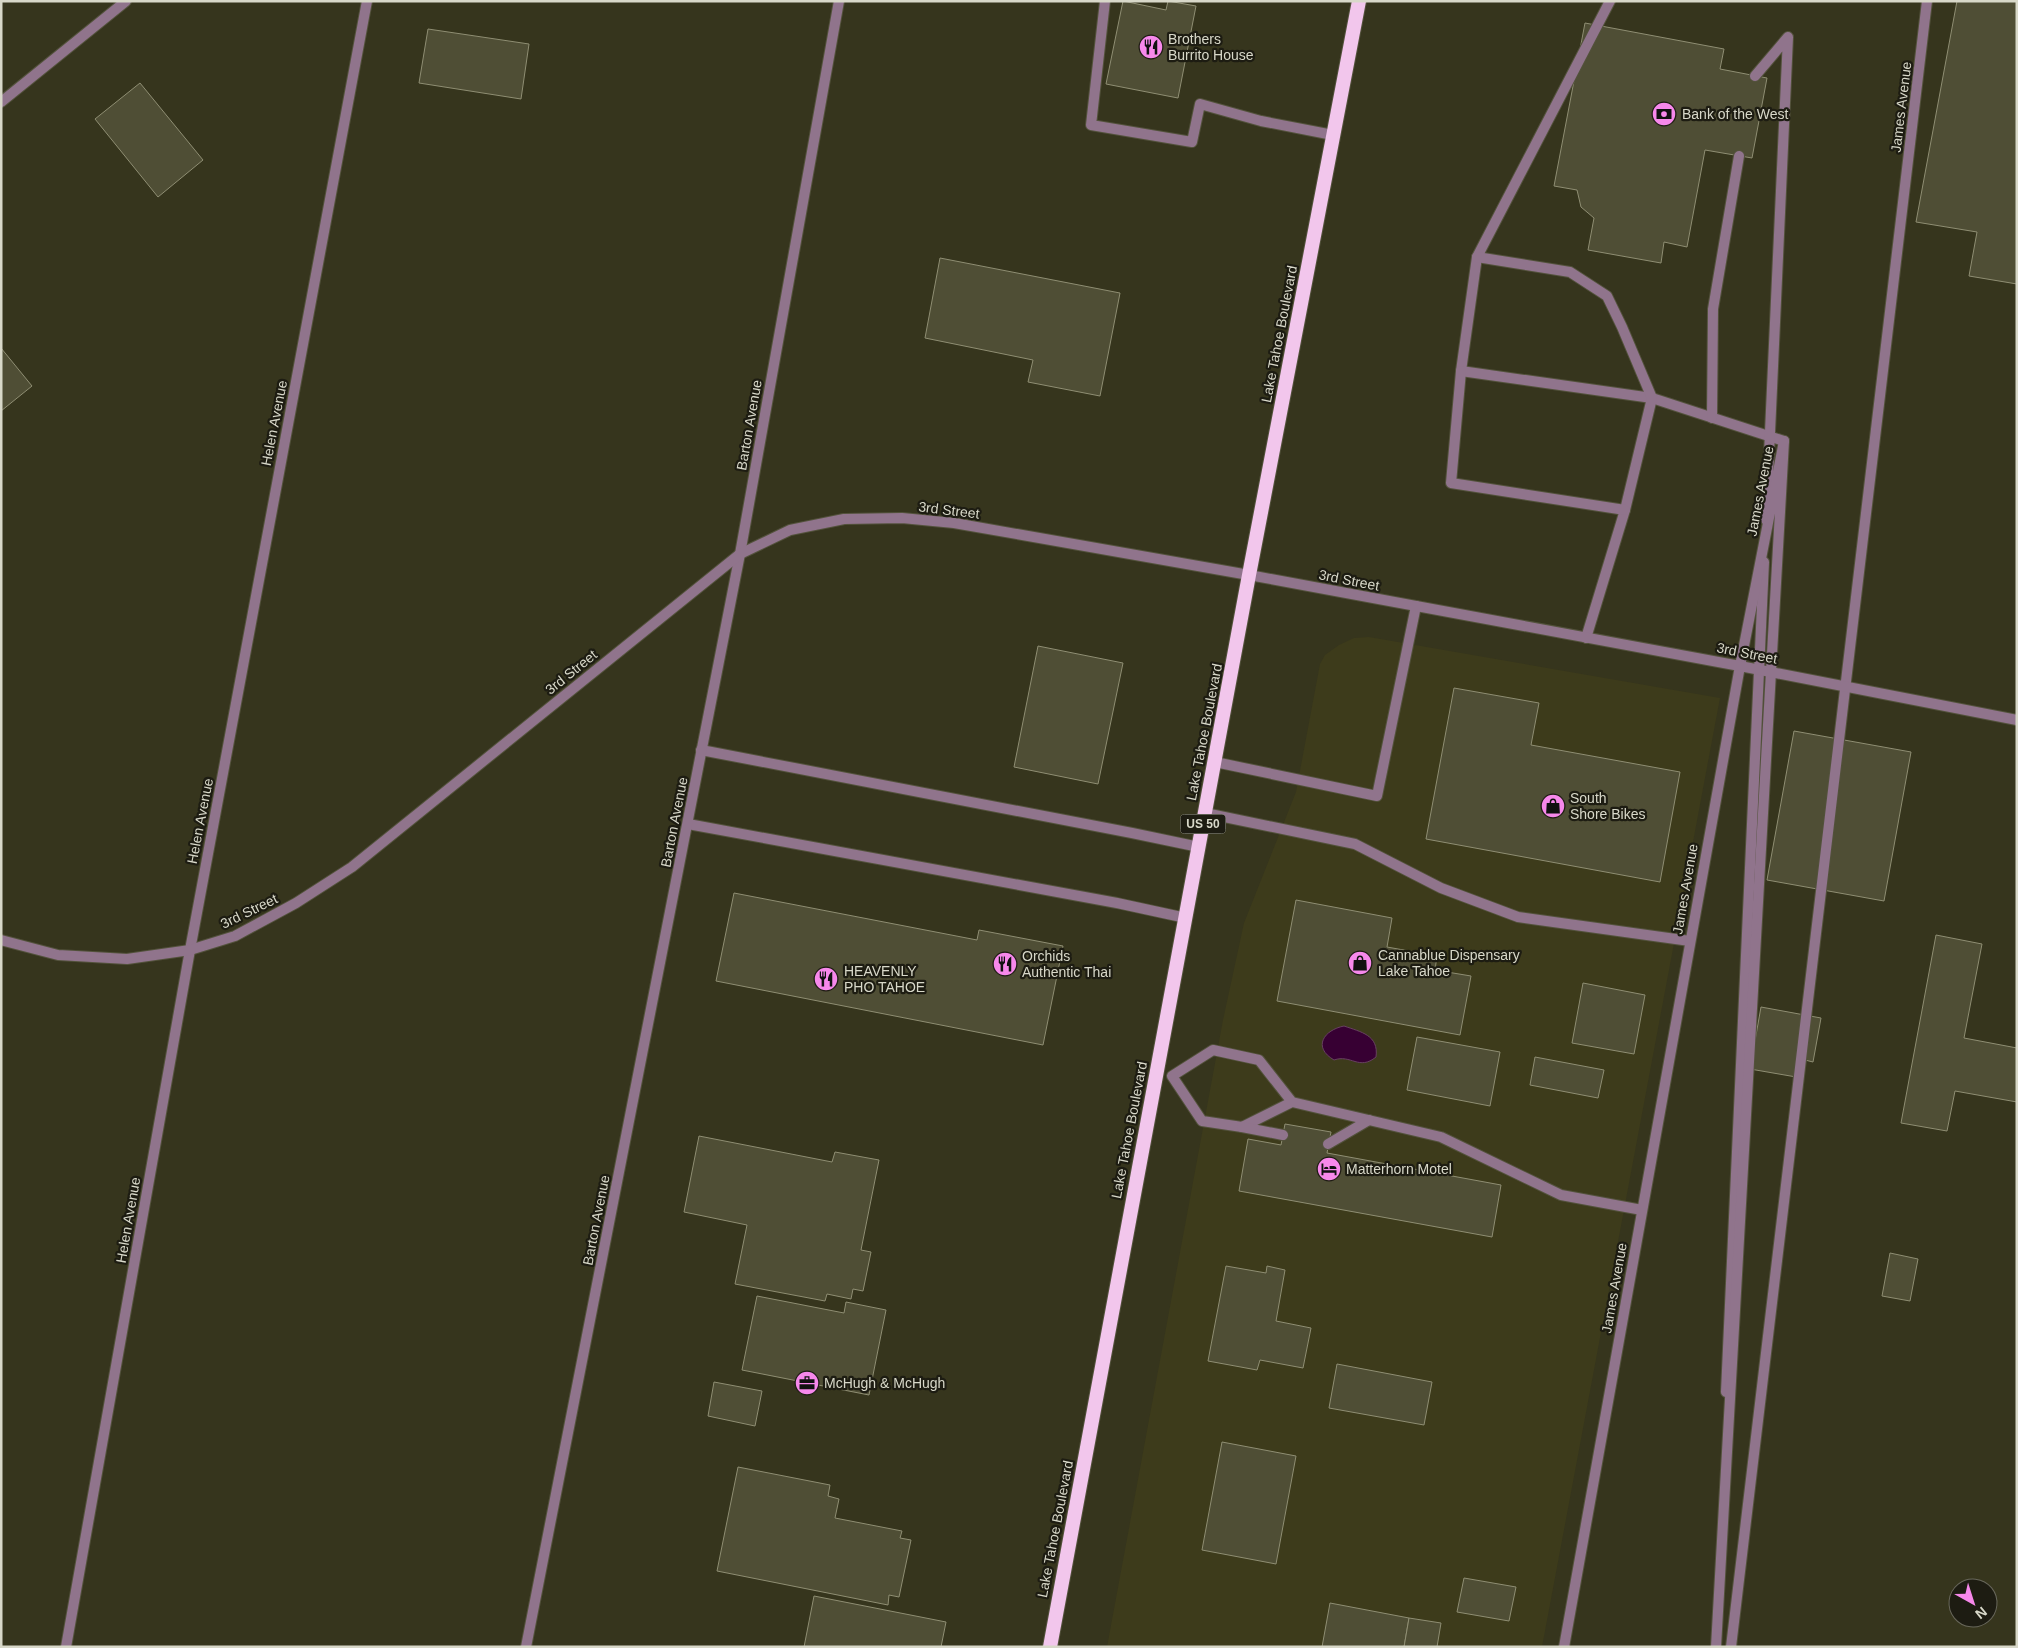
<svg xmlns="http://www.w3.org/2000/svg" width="2018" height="1648" font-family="Helvetica,sans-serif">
<rect width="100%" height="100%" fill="#36351d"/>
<polygon fill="#3d3b1b" points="1369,637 1720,698 1542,1647 1107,1647 1223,1020 1244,923 1296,792 1320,664 1325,655 1339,645 1354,638"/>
<path fill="#370033" stroke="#674160" d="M 1344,1026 C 1361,1032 1379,1035 1376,1057 C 1359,1071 1351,1054 1334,1060 C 1312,1047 1324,1030 1344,1026 Z"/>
<g fill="#4f4e35" stroke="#8f8e73">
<polygon points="1123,1 1166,10 1168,1 1196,6 1178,98 1106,84"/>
<polygon points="1957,1 2017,1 2017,284 1969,276 1977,232 1916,222"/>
<polygon points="1585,23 1724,49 1720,69 1767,78 1752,158 1705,150 1687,247 1664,242 1661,263 1588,250 1594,218 1581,207 1577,190 1554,186"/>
<polygon points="428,29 529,44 521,99 419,83"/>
<polygon points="140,83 203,160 158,197 95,119"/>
<polygon points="940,258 1120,293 1100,396 1028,382 1033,360 925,338"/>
<polygon points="1,348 32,386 1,411"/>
<polygon points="1038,646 1123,663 1098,784 1014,767"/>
<polygon points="1454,688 1539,703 1531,745 1680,772 1660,882 1426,839"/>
<polygon points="1794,731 1911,752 1884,901 1767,880"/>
<polygon points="734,893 977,940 979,930 1063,946 1043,1045 716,981"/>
<polygon points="1296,900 1392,918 1387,947 1437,956 1435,970 1471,976 1460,1035 1277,1001"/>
<polygon points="1936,935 1982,944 1964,1038 2017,1048 2017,1102 1955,1091 1947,1131 1901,1123"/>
<polygon points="1583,983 1645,995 1634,1054 1572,1043"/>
<polygon points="1761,1007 1821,1018 1813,1062 1805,1060 1802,1078 1750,1069"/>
<polygon points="1417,1037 1500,1052 1490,1106 1407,1090"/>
<polygon points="1535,1057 1604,1070 1598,1098 1530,1085"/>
<polygon points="1285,1124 1331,1132 1327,1153 1501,1185 1492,1237 1239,1191 1248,1139 1281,1145"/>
<polygon points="699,1136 832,1162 835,1152 879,1160 861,1250 871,1252 863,1291 853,1289 851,1299 827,1294 825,1301 735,1284 747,1225 684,1212"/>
<polygon points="1890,1253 1918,1259 1910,1301 1882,1296"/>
<polygon points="1226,1266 1266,1273 1267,1266 1285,1270 1276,1321 1311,1328 1303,1368 1260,1360 1257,1370 1208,1361"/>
<polygon points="757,1296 844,1313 846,1302 886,1310 869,1395 742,1370"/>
<polygon points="1337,1364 1432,1382 1424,1425 1329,1408"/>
<polygon points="714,1382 762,1391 755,1426 708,1416"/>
<polygon points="1222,1442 1296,1456 1276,1564 1202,1550"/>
<polygon points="738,1467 830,1485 828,1496 839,1499 835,1518 902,1531 900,1538 911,1540 899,1597 889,1595 888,1605 717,1571"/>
<polygon points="1464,1578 1516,1587 1509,1621 1457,1612"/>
<polygon points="814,1596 946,1622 941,1647 804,1647"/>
<polygon points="1330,1603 1409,1618 1404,1647 1322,1647"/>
<polygon points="1409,1618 1441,1623 1437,1647 1404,1647"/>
</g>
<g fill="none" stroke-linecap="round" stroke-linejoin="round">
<g stroke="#53523c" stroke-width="12">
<g id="service">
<polyline points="1105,1 1091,125 1192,142 1200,104 1261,121 1333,135"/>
<polyline points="1610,1 1477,257 1461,371 1652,398 1784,441"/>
<polyline points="1755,76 1788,37 1766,520"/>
<polyline points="1477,257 1570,272 1607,296 1622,327 1652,398 1625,510 1586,638"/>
<polyline points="1461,371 1451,483 1625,510"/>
<polyline points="1712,418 1713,309 1739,156"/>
<polyline points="701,750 1132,833 1199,847"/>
<polyline points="1215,762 1377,796 1416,606"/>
<polyline points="1205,813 1355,844 1441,888 1518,917 1690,941"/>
<polyline points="688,824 1117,903 1186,918"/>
<polyline points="1292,1102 1259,1060 1213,1050 1172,1076 1202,1121 1242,1127 1292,1102 1441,1137 1561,1195 1642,1210"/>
<polyline points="1242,1127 1283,1135"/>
<polyline points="1328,1144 1369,1120"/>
<polyline points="1726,1392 1764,562"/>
</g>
</g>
<g stroke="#53523c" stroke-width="12">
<g id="minor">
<polyline points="1,102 126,1"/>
<polyline points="66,1647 190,950 367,1"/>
<polyline points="526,1647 740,554 839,1"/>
<polyline points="1564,1647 1740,666 1784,441 1716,1647"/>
<polyline points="1731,1647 1927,1"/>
</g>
</g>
<g stroke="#53523c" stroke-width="12">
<polyline id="tertiary" points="1,940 58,955 127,959 190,950 235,936 296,903 352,867 740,554 790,530 844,519 902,518 954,523 1249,575 1740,666 2017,720"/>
</g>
<g stroke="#53523c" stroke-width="16">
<polyline id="trunk" points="1050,1647 1249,575 1359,1"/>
</g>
<use href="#service" stroke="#90748c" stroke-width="10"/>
<use href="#minor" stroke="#90748c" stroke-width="10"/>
<use href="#tertiary" stroke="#90748c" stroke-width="10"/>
<use href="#trunk" stroke="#f2c6ec" stroke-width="14"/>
</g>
<defs>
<g id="restaurant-disc" transform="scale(1.25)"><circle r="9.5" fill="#f788eb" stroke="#1d1c12"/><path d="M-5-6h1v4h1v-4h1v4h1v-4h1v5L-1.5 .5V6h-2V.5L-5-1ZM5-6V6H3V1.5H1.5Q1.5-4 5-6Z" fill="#111"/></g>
<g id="bank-disc" transform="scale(1.25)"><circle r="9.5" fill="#f788eb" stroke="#1d1c12"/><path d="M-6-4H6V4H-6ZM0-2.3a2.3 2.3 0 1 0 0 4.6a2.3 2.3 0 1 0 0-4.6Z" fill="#111"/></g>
<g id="shop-disc" transform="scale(1.25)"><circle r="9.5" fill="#f788eb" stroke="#1d1c12"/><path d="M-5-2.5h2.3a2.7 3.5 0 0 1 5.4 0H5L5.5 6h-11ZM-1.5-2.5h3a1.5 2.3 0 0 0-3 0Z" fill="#111"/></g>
<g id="hotel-disc" transform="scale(1.25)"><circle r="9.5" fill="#f788eb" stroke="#1d1c12"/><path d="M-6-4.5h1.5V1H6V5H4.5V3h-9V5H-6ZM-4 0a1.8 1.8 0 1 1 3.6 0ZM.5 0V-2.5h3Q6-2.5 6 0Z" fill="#111"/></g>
<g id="office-disc" transform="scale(1.25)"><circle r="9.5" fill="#f788eb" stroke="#1d1c12"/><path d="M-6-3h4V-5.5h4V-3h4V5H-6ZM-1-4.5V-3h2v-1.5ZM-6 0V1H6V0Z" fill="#111"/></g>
</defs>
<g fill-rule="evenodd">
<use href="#restaurant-disc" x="1151" y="47"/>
<use href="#bank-disc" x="1664" y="114"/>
<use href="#shop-disc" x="1553" y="806"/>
<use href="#shop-disc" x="1360" y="963"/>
<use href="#restaurant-disc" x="1005" y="964"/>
<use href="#restaurant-disc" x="826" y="979"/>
<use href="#hotel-disc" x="1329" y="1169"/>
<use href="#office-disc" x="807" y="1383"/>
</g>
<g text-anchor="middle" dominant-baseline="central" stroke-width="4.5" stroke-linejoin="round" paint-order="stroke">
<rect fill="#1d1c12" stroke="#a0a092" stroke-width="1" x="1180.5" y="814.5" width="45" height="19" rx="4"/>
<g font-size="12" font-weight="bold" fill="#d8d8c9">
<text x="1203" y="824">US 50</text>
</g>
<g font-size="14" fill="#d8d8c9" stroke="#1d1c12" text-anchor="start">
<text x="1168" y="39">Brothers<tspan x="1168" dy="16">Burrito House</tspan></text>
<text x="1682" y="114">Bank of the West</text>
<text x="1570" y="798">South<tspan x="1570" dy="16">Shore Bikes</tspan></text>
<text x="1378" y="955">Cannablue Dispensary<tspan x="1378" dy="16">Lake Tahoe</tspan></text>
<text x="1022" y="956">Orchids<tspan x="1022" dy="16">Authentic Thai</tspan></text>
<text x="844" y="971">HEAVENLY<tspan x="844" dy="16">PHO TAHOE</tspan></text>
<text x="1346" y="1169">Matterhorn Motel</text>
<text x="824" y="1383">McHugh &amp; McHugh</text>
</g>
<g font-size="14" fill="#d8d8c9" stroke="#1d1c12">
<text transform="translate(1901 107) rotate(-83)">James Avenue</text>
<text transform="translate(1279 334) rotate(-79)">Lake Tahoe Boulevard</text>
<text transform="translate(274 423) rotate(-79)">Helen Avenue</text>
<text transform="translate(749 425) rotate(-80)">Barton Avenue</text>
<text transform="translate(1760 491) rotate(-79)">James Avenue</text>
<text transform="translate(949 510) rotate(7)">3rd Street</text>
<text transform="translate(1349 580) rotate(11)">3rd Street</text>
<text transform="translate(1747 653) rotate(11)">3rd Street</text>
<text transform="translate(571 672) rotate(-39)">3rd Street</text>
<text transform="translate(1204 732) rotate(-79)">Lake Tahoe Boulevard</text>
<text transform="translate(200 821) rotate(-79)">Helen Avenue</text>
<text transform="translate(674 822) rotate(-79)">Barton Avenue</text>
<text transform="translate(1685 889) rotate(-80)">James Avenue</text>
<text transform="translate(249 911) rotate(-26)">3rd Street</text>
<text transform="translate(1129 1130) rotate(-79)">Lake Tahoe Boulevard</text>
<text transform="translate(128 1220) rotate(-80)">Helen Avenue</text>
<text transform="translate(596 1220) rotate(-79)">Barton Avenue</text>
<text transform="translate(1614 1288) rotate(-80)">James Avenue</text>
<text transform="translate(1055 1529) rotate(-79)">Lake Tahoe Boulevard</text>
</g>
</g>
<rect width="2018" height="1648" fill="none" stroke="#d8d8c9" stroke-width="5"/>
<g transform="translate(1973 1603) rotate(141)"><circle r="24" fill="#1d1c12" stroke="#68675b"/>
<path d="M0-4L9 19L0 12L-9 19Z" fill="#f788eb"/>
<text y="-8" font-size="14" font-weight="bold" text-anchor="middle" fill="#d8d8c9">N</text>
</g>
</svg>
